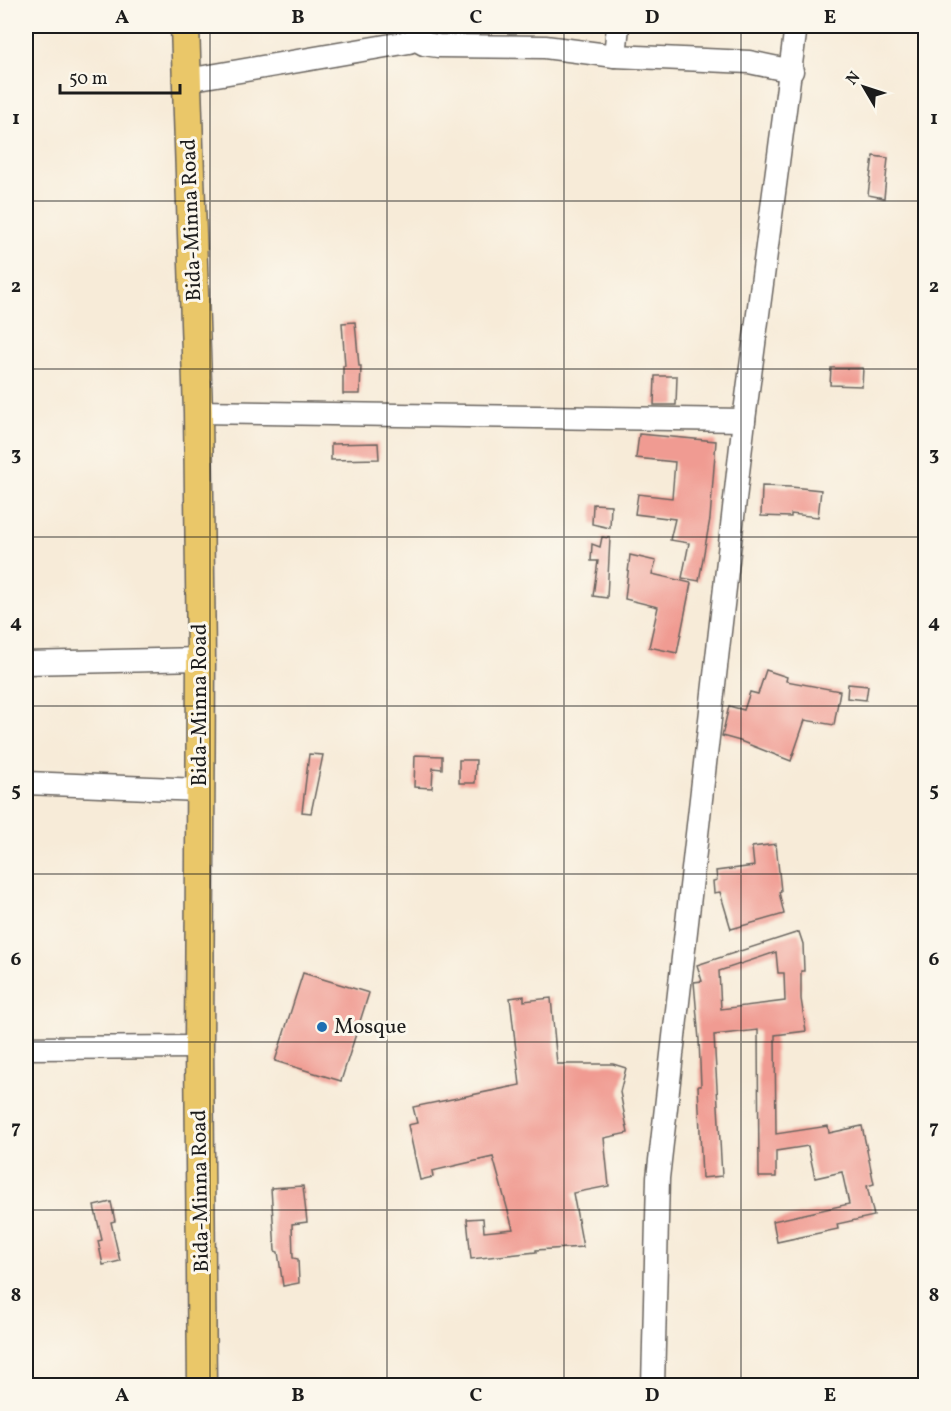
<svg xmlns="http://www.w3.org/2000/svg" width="951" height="1411" font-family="Vollkorn,serif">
<rect width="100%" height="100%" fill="#fbf7ec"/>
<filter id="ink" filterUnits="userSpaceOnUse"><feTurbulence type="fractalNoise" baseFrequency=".0167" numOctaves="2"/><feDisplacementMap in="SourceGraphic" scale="12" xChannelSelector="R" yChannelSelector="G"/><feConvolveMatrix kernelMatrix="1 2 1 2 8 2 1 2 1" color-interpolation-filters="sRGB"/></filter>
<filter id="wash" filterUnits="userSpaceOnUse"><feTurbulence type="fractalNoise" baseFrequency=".008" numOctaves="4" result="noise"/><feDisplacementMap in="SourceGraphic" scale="24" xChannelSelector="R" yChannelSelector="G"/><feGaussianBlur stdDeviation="1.35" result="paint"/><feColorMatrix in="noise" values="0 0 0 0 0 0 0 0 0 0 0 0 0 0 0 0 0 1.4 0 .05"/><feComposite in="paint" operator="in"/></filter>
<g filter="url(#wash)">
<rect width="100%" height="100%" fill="#f7ebd8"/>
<g id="blocks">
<g fill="#f09b92" fill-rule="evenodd">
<polygon points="873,156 888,158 884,198 868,195"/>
<polygon points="355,322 359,366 361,366 360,394 343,394 343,366 345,366 342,323"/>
<polygon points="831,368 863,368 862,386 830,385"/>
<polygon points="655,376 677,376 676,405 654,405"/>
<polygon points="639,434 716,441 710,519 699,581 682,578 689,543 670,540 675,519 635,514 638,494 672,498 675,462 636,458"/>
<polygon points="378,443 379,459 331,460 331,444"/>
<polygon points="762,486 791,487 821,490 818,517 791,514 791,517 761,516"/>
<polygon points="593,504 611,505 610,528 592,524"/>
<polygon points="602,537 610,538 607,598 593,596 598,561 591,561 592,544 600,547"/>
<polygon points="630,555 656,561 652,574 691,583 677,653 649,647 658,607 625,599"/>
<polygon points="766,670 787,677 786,681 840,691 834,725 805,720 791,761 740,741 722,736 729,706 744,710 750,692 758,694"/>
<polygon points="848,684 868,686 866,700 847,698"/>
<polygon points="309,754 323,755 311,813 302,812"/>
<polygon points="415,755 442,756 442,769 433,768 432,788 414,787"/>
<polygon points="459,760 476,760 475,783 459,783"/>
<polygon points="776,844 781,891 779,892 784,914 731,929 720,892 714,893 713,881 717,880 716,871 754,866 752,847"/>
<path d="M 799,932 L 803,944 L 804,971 L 801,971 L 801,999 L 806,1031 L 775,1035 L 776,1134 L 828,1126 L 829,1133 L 862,1126 L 874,1184 L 867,1186 L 874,1216 L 837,1224 L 838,1229 L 777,1242 L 773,1221 L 849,1204 L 842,1172 L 815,1178 L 808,1146 L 776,1151 L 776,1177 L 759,1177 L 758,1030 L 714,1035 L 722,1176 L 702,1178 L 698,1086 L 701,1086 L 699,1040 L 694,982 L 702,981 L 697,965 ZM 776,952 L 778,973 L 784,973 L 785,1001 L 721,1009 L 719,971 Z"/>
<polygon points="303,973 369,993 341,1081 275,1061"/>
<polygon points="524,996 524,1001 551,998 557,1064 613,1064 626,1068 620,1092 628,1133 604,1138 609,1186 573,1193 583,1247 536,1250 536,1252 471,1259 467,1219 483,1218 484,1232 513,1229 493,1157 432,1171 433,1177 420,1180 408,1125 417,1123 413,1107 520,1085 510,998"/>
<polygon points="303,1186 307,1222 292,1224 293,1258 298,1259 299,1283 283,1286 278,1252 275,1251 271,1188"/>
<polygon points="111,1202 115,1221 111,1222 120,1261 103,1265 98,1241 102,1240 94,1206"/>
</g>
</g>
</g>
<g filter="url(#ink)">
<use href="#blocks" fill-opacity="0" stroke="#69645e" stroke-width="1.5"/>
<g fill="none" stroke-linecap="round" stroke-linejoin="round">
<g stroke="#69645e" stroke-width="25">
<g id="minor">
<polyline points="415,39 424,44 438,46 545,47 615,56 749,62 792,71"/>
<polyline points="615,56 618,26"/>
<polyline points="187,80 409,42 415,39 421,27"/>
<polyline points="198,412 744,420"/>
<polyline points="26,663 201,659"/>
<polyline points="26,783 200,790"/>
<polyline points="26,1048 199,1047"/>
<polyline points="653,1386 658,1178 744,420 796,26"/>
</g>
</g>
<g stroke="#69645e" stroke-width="31">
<polyline id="major" points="185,26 198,412 201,659 199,1047 202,1386"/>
</g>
<use href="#minor" stroke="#fff" stroke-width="22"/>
<use href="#major" stroke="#eac769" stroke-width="28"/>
</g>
</g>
<path fill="none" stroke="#1c1c1c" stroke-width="1.5" stroke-opacity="0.55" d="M 210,26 L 210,1386M 387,26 L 387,1386M 564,26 L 564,1386M 741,26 L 741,1386M 26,201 L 926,201M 26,369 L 926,369M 26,537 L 926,537M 26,706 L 926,706M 26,874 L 926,874M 26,1042 L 926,1042M 26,1210 L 926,1210"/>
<circle fill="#1f6fb2" stroke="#fbf7ec" stroke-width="2" cx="322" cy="1027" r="6"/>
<g text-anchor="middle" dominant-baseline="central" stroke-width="6" stroke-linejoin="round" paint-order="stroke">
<g font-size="21" fill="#1c1c1c" stroke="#fbf7ec">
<text transform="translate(192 220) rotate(-92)">Bida-Minna Road</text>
<text transform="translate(200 705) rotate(-90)">Bida-Minna Road</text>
<text transform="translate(201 1191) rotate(-91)">Bida-Minna Road</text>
</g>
<g font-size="21" fill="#1c1c1c" stroke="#fbf7ec" text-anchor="start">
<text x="334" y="1027">Mosque</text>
</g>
</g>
<rect width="951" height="1411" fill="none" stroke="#fbf7ec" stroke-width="66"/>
<g transform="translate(864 87) rotate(309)" stroke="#fbf7ec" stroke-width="4.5" paint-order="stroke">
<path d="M0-4.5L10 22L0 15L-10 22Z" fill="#1c1c1c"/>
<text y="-9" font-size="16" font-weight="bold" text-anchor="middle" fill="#1c1c1c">N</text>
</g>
<path d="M60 84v9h120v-9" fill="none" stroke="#1c1c1c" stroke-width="3"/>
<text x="69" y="84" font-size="18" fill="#1c1c1c" stroke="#fbf7ec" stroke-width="4.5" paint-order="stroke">50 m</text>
<rect x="33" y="33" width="885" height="1345" fill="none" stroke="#1c1c1c" stroke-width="2"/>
<g font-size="20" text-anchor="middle" font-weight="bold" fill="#1c1c1c">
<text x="122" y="23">A</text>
<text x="298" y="23">B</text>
<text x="476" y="23">C</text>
<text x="652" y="23">D</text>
<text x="830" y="23">E</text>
<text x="16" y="124">1</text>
<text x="934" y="124">1</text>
<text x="16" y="292">2</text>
<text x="934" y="292">2</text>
<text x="16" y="460">3</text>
<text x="934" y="460">3</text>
<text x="16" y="628">4</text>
<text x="934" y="628">4</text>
<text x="16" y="796">5</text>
<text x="934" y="796">5</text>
<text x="16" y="965">6</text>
<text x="934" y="965">6</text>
<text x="16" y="1133">7</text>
<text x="934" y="1133">7</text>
<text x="16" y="1301">8</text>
<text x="934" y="1301">8</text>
<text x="122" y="1401">A</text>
<text x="298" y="1401">B</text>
<text x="476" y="1401">C</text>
<text x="652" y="1401">D</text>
<text x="830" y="1401">E</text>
</g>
</svg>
